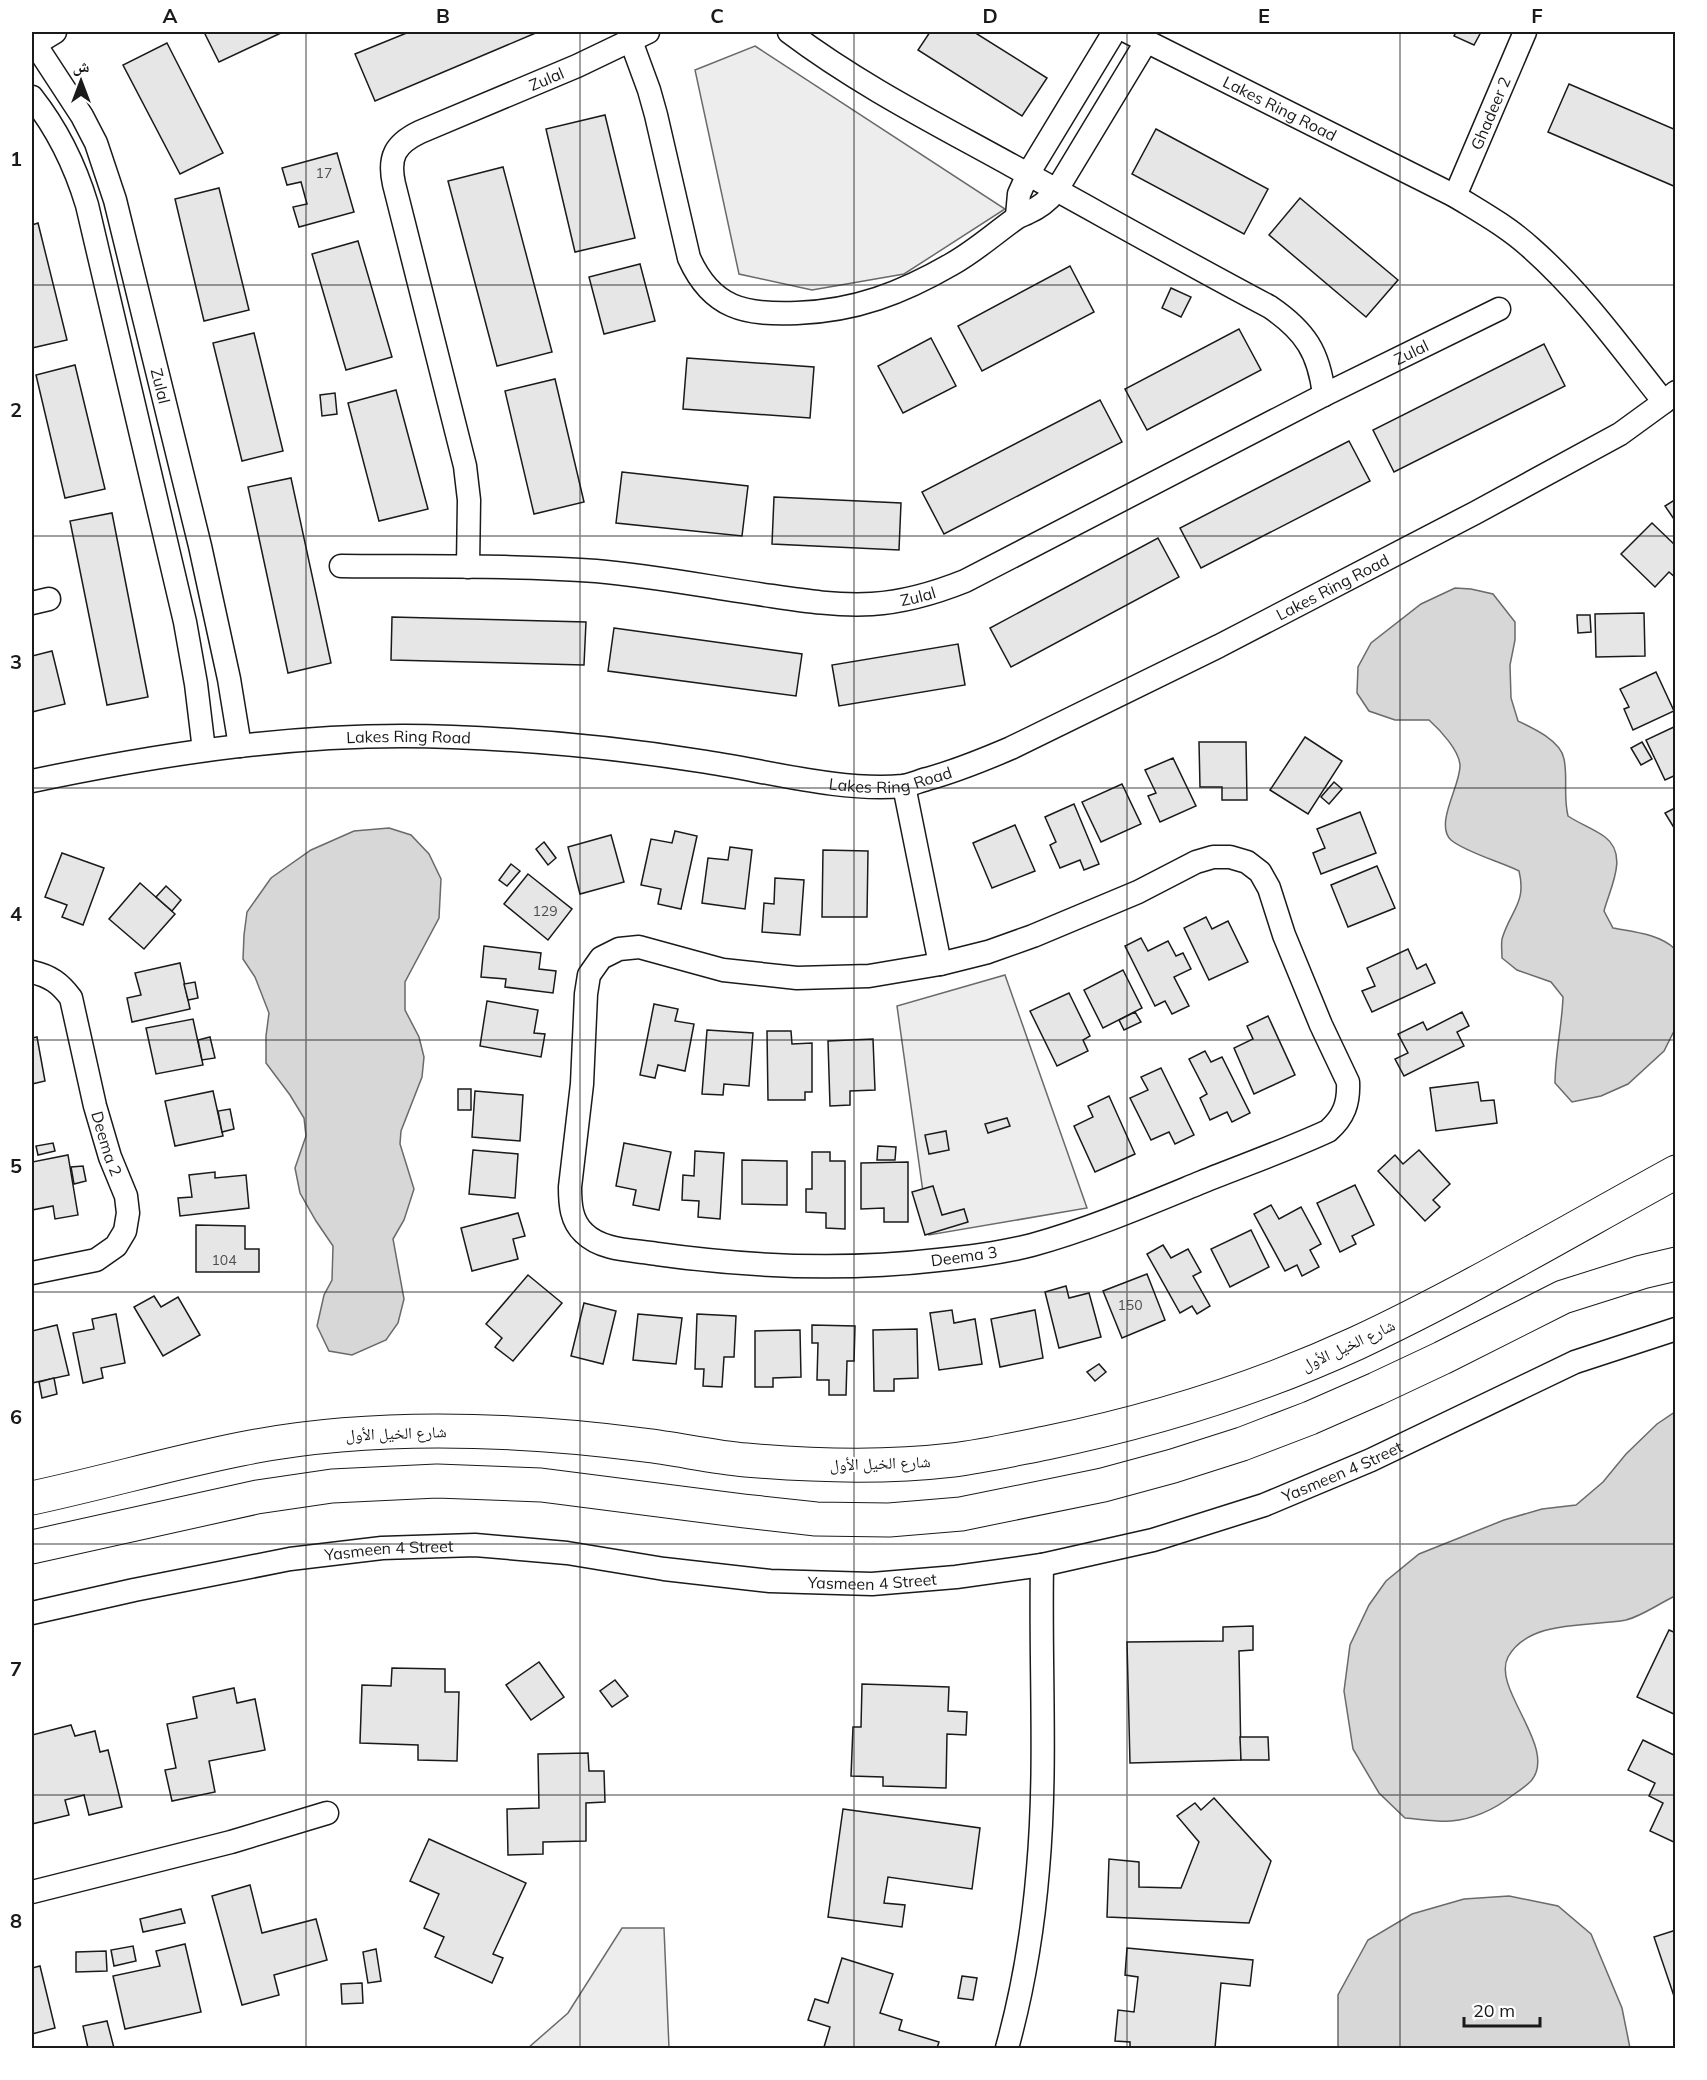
<svg xmlns="http://www.w3.org/2000/svg" width="1707" height="2080" font-family="Mulish,'Noto Naskh Arabic',sans-serif">
<rect width="100%" height="100%" fill="#fff"/>
<g fill="#ededed" stroke="#6a6a6a" stroke-width="1.5">
<polygon points="755,46 1005,209 904,274 812,290 739,274 695,70"/>
<polygon points="1005,975 1087,1208 929,1235 897,1006"/>
<polygon points="622,1928 664,1928 669,2048 528,2048 568,2013"/>
</g>
<g fill="#d7d7d7" stroke="#6a6a6a" stroke-width="1.5">
<path d="M 1455,588 L 1471,589 L 1493,594 L 1515,622 L 1515,640 L 1510,665 L 1511,698 L 1518,721 C 1533,728 1561,741 1564,759 C 1568,778 1563,795 1568,816 C 1580,824 1594,829 1605,837 C 1629,855 1610,888 1604,911 L 1613,928 C 1634,932 1659,934 1675,949 L 1675,1029 L 1664,1051 L 1628,1084 L 1601,1096 L 1572,1102 L 1555,1083 C 1555,1054 1562,1026 1563,997 L 1551,982 L 1517,970 L 1502,958 C 1502,952 1501,945 1502,939 C 1510,911 1527,903 1519,871 C 1501,862 1465,852 1451,840 C 1434,824 1461,785 1460,765 C 1459,750 1440,730 1429,720 L 1395,720 L 1369,711 L 1357,693 L 1358,667 L 1371,643 L 1421,604 Z"/>
<polygon points="389,828 411,835 429,854 441,879 439,918 405,982 405,1010 419,1037 424,1057 422,1077 401,1131 400,1144 414,1189 404,1220 393,1239 404,1299 398,1323 386,1340 352,1355 329,1351 317,1326 324,1295 332,1280 333,1246 316,1221 300,1193 295,1168 306,1136 304,1118 290,1095 266,1063 266,1036 269,1013 255,977 243,959 244,935 247,912 271,878 311,850 354,831"/>
<path d="M 1675,1412 L 1675,1596 C 1660,1603 1642,1616 1626,1620 C 1590,1627 1529,1619 1508,1657 C 1491,1689 1559,1748 1531,1781 C 1526,1786 1519,1791 1513,1795 C 1495,1809 1474,1819 1451,1821 C 1436,1822 1420,1819 1405,1818 L 1379,1793 L 1353,1749 L 1344,1691 L 1350,1645 L 1369,1605 L 1386,1581 L 1419,1554 L 1504,1520 L 1542,1509 L 1576,1505 L 1603,1482 L 1626,1454 L 1657,1424 Z"/>
<polygon points="1509,1896 1558,1906 1591,1934 1622,2008 1630,2048 1338,2048 1338,1995 1368,1940 1412,1914 1464,1899"/>
</g>
<g fill="#e6e6e6" stroke="#1a1a1a" stroke-width="1.5">
<polygon points="204,32 283,32 219,62"/>
<polygon points="409,32 538,32 375,101 355,54"/>
<polygon points="930,32 974,32 1047,78 1022,116 918,50"/>
<polygon points="1456,32 1481,32 1474,45 1454,36"/>
<polygon points="167,43 223,153 180,174 123,65"/>
<polygon points="1569,84 1676,130 1676,187 1548,132"/>
<polygon points="605,115 635,238 575,252 546,129"/>
<polygon points="1156,129 1268,189 1244,234 1132,174"/>
<polygon points="337,153 354,212 299,227 293,207 307,204 301,182 287,185 282,168"/>
<polygon points="503,167 552,352 497,366 448,181"/>
<polygon points="219,188 249,310 204,321 175,199"/>
<polygon points="1300,198 1398,280 1366,317 1269,235"/>
<polygon points="38,223 67,340 32,348 32,225"/>
<polygon points="358,241 392,357 346,370 312,254"/>
<polygon points="640,264 655,321 604,334 589,277"/>
<polygon points="1070,266 1094,312 982,371 958,326"/>
<polygon points="1171,288 1191,297 1181,317 1162,308"/>
<polygon points="1239,329 1261,370 1147,430 1125,389"/>
<polygon points="254,333 283,451 242,461 213,343"/>
<polygon points="931,338 956,386 903,413 878,366"/>
<polygon points="1544,344 1565,386 1394,472 1373,430"/>
<polygon points="687,358 814,367 810,418 683,409"/>
<polygon points="75,365 105,489 65,498 36,375"/>
<polygon points="555,379 584,502 534,514 505,391"/>
<polygon points="396,390 428,509 379,521 348,403"/>
<polygon points="335,393 337,414 322,416 320,395"/>
<polygon points="1100,400 1122,442 944,534 922,492"/>
<polygon points="1349,441 1370,481 1201,568 1180,528"/>
<polygon points="622,472 748,486 742,536 616,523"/>
<polygon points="291,478 331,663 288,673 248,487"/>
<polygon points="774,497 901,503 899,550 772,544"/>
<polygon points="1676,499 1676,522 1665,506"/>
<polygon points="112,513 148,697 107,705 70,521"/>
<polygon points="1652,523 1676,546 1676,578 1669,572 1655,587 1621,554"/>
<polygon points="1158,538 1179,577 1011,667 990,628"/>
<polygon points="1644,613 1645,656 1596,657 1595,614"/>
<polygon points="1577,615 1590,615 1591,632 1578,633"/>
<polygon points="392,617 586,622 584,665 391,660"/>
<polygon points="614,628 802,654 796,696 608,671"/>
<polygon points="958,644 965,685 839,706 832,665"/>
<polygon points="52,651 65,704 32,712 32,656"/>
<polygon points="1656,672 1674,711 1633,730 1624,709 1629,707 1620,689"/>
<polygon points="1676,726 1676,775 1665,780 1646,740"/>
<polygon points="1305,737 1342,761 1308,814 1270,790"/>
<polygon points="1199,742 1246,742 1247,800 1222,800 1222,787 1200,787"/>
<polygon points="1642,742 1652,759 1641,765 1631,748"/>
<polygon points="1173,758 1196,806 1160,822 1148,796 1156,793 1145,770"/>
<polygon points="1334,782 1342,789 1329,804 1321,797"/>
<polygon points="1122,784 1141,824 1101,842 1082,802"/>
<polygon points="1074,804 1099,864 1084,870 1080,860 1060,868 1050,845 1056,842 1045,817"/>
<polygon points="1675,808 1676,809 1676,831 1665,813"/>
<polygon points="1360,812 1376,853 1321,874 1313,853 1325,848 1317,829"/>
<polygon points="1015,825 1035,871 992,888 973,843"/>
<polygon points="675,831 697,836 681,909 658,904 661,889 641,885 651,839 672,843"/>
<polygon points="611,835 624,882 580,894 568,847"/>
<polygon points="544,842 556,858 548,865 536,849"/>
<polygon points="730,847 752,850 745,909 702,903 708,858 728,860"/>
<polygon points="823,850 868,851 867,917 822,917"/>
<polygon points="62,853 104,868 83,925 62,917 67,905 45,897"/>
<polygon points="511,864 520,871 507,886 499,880"/>
<polygon points="1377,866 1395,908 1348,927 1331,885"/>
<polygon points="528,874 572,909 548,940 504,904"/>
<polygon points="775,878 804,880 800,935 762,932 764,903 774,904"/>
<polygon points="140,883 175,914 144,949 109,919"/>
<polygon points="166,886 181,900 172,911 156,897"/>
<polygon points="1206,917 1212,929 1228,921 1248,962 1209,980 1184,928"/>
<polygon points="1141,938 1148,951 1168,941 1176,956 1183,953 1191,969 1174,977 1189,1006 1172,1014 1165,1001 1155,1006 1125,946"/>
<polygon points="484,946 541,953 539,969 556,971 553,993 505,987 506,979 481,977"/>
<polygon points="1408,949 1417,969 1426,964 1435,983 1372,1012 1362,991 1375,986 1367,968"/>
<polygon points="180,963 190,1009 132,1022 127,998 141,995 135,973"/>
<polygon points="1123,970 1142,1008 1103,1028 1084,990"/>
<polygon points="195,982 198,998 188,1000 184,984"/>
<polygon points="1069,993 1090,1036 1083,1040 1088,1051 1057,1066 1030,1011"/>
<polygon points="487,1001 538,1010 534,1033 545,1034 541,1057 480,1046"/>
<polygon points="654,1004 678,1009 675,1021 694,1024 685,1071 658,1065 655,1078 640,1075"/>
<polygon points="1135,1012 1141,1022 1124,1030 1119,1020"/>
<polygon points="1462,1012 1469,1026 1457,1032 1464,1046 1404,1076 1395,1059 1408,1053 1398,1034 1423,1022 1427,1030"/>
<polygon points="1268,1016 1295,1075 1254,1094 1234,1048 1253,1039 1247,1026"/>
<polygon points="193,1019 203,1065 156,1074 146,1028"/>
<polygon points="707,1030 753,1033 749,1086 724,1084 723,1095 702,1094"/>
<polygon points="767,1031 791,1031 792,1044 812,1043 812,1092 805,1092 805,1100 768,1100"/>
<polygon points="37,1037 45,1081 32,1084 32,1038"/>
<polygon points="210,1037 215,1058 202,1060 198,1040"/>
<polygon points="873,1039 875,1090 850,1091 850,1105 830,1106 828,1041"/>
<polygon points="1205,1051 1211,1062 1222,1057 1250,1113 1232,1122 1227,1112 1210,1120 1200,1098 1207,1094 1189,1059"/>
<polygon points="1161,1068 1194,1135 1175,1144 1169,1132 1151,1140 1130,1098 1148,1090 1141,1077"/>
<polygon points="1478,1082 1481,1101 1494,1100 1497,1123 1436,1131 1430,1088"/>
<rect x="458" y="1089" width="13" height="21"/>
<polygon points="213,1091 223,1136 175,1146 165,1101"/>
<polygon points="475,1091 523,1095 520,1141 472,1137"/>
<polygon points="1109,1096 1135,1154 1095,1172 1074,1126 1093,1117 1088,1106"/>
<polygon points="230,1109 234,1129 222,1132 218,1111"/>
<polygon points="1007,1118 1010,1126 988,1133 985,1124"/>
<polygon points="946,1131 949,1150 929,1154 925,1135"/>
<polygon points="53,1143 55,1151 38,1155 36,1146"/>
<polygon points="624,1143 671,1152 659,1210 633,1205 636,1190 616,1186"/>
<polygon points="878,1146 896,1147 895,1160 877,1160"/>
<polygon points="473,1150 518,1154 515,1198 469,1194"/>
<polygon points="1419,1150 1450,1184 1433,1200 1440,1207 1425,1221 1378,1171 1395,1155 1403,1164"/>
<polygon points="695,1151 724,1153 720,1219 698,1217 699,1201 682,1200 683,1175 694,1176"/>
<polygon points="812,1152 830,1152 830,1161 845,1161 845,1229 826,1228 826,1213 806,1212 806,1189 812,1189"/>
<polygon points="68,1155 78,1215 55,1219 53,1206 32,1210 32,1162"/>
<polygon points="742,1160 787,1161 787,1205 742,1204"/>
<polygon points="908,1162 908,1222 884,1222 884,1208 861,1209 861,1163"/>
<polygon points="83,1166 86,1181 74,1184 71,1167"/>
<polygon points="215,1172 215,1178 246,1175 249,1208 180,1216 178,1198 192,1197 189,1175"/>
<polygon points="1355,1185 1374,1225 1352,1236 1356,1244 1340,1252 1317,1203"/>
<polygon points="933,1186 942,1215 964,1209 968,1222 925,1235 912,1192"/>
<polygon points="1271,1205 1279,1219 1301,1207 1321,1244 1310,1250 1319,1267 1302,1276 1297,1265 1285,1271 1254,1214"/>
<polygon points="518,1213 525,1236 513,1239 518,1259 472,1271 461,1228"/>
<polygon points="196,1225 245,1226 245,1249 259,1249 259,1272 196,1272"/>
<polygon points="1251,1230 1269,1267 1230,1287 1211,1249"/>
<polygon points="1163,1245 1171,1258 1188,1249 1201,1272 1193,1276 1210,1306 1197,1314 1192,1306 1180,1313 1147,1254"/>
<polygon points="1147,1274 1165,1320 1122,1338 1103,1291"/>
<polygon points="528,1275 562,1303 513,1361 495,1347 502,1338 486,1324"/>
<polygon points="1066,1286 1069,1298 1089,1293 1101,1337 1059,1348 1045,1292"/>
<polygon points="154,1296 161,1307 178,1297 200,1335 163,1356 134,1307"/>
<polygon points="584,1303 616,1311 603,1364 571,1356"/>
<polygon points="952,1310 954,1323 975,1319 982,1364 939,1370 930,1313"/>
<polygon points="1035,1310 1043,1358 1000,1367 991,1319"/>
<polygon points="116,1314 125,1363 101,1368 103,1378 83,1383 73,1333 94,1329 92,1319"/>
<polygon points="638,1314 682,1318 676,1364 633,1360"/>
<polygon points="697,1314 736,1316 734,1357 724,1357 722,1387 703,1386 704,1369 695,1369"/>
<polygon points="57,1325 69,1375 32,1383 32,1331"/>
<polygon points="812,1325 855,1326 854,1361 847,1361 846,1395 829,1395 829,1380 817,1380 818,1343 812,1343"/>
<polygon points="917,1329 918,1378 894,1379 894,1391 874,1391 873,1330"/>
<polygon points="800,1330 801,1377 773,1378 773,1387 755,1387 755,1331"/>
<polygon points="1099,1364 1106,1372 1095,1381 1087,1372"/>
<polygon points="54,1378 57,1394 42,1398 39,1382"/>
<polygon points="1253,1626 1253,1650 1239,1651 1241,1760 1130,1763 1127,1642 1223,1641 1223,1627"/>
<polygon points="1669,1630 1676,1633 1676,1715 1637,1697"/>
<polygon points="539,1662 564,1697 531,1720 506,1685"/>
<polygon points="392,1668 445,1669 445,1692 459,1692 457,1761 418,1760 418,1745 360,1743 362,1685 391,1686"/>
<polygon points="615,1680 628,1696 612,1707 600,1691"/>
<polygon points="862,1684 949,1687 948,1711 967,1712 966,1735 947,1734 946,1788 883,1786 883,1777 851,1776 853,1727 861,1727"/>
<polygon points="234,1688 237,1703 255,1699 265,1750 209,1761 215,1792 172,1801 165,1770 176,1768 167,1724 197,1718 193,1697"/>
<polygon points="71,1725 75,1736 95,1731 100,1752 108,1750 122,1807 89,1815 84,1795 65,1800 69,1815 32,1824 32,1735"/>
<polygon points="1240,1737 1268,1737 1269,1760 1241,1760"/>
<polygon points="1643,1740 1676,1756 1676,1843 1650,1831 1663,1803 1649,1796 1655,1783 1628,1770"/>
<polygon points="588,1753 589,1771 604,1771 605,1802 586,1803 586,1841 543,1842 543,1854 508,1855 507,1809 539,1808 538,1754"/>
<polygon points="1214,1798 1271,1861 1249,1923 1107,1917 1109,1859 1139,1862 1139,1887 1181,1888 1199,1842 1177,1816 1195,1803 1201,1810"/>
<polygon points="843,1809 980,1828 972,1889 888,1877 884,1903 905,1905 902,1927 828,1917"/>
<polygon points="429,1839 526,1883 493,1954 503,1958 492,1983 435,1957 444,1937 424,1928 439,1894 410,1881"/>
<polygon points="250,1885 262,1933 316,1919 327,1960 274,1975 279,1995 242,2005 212,1896"/>
<polygon points="181,1909 185,1923 143,1932 140,1919"/>
<polygon points="1676,1930 1676,2002 1654,1937"/>
<polygon points="185,1944 201,2012 125,2029 113,1976 160,1966 156,1951"/>
<polygon points="133,1946 136,1961 114,1966 111,1950"/>
<polygon points="1127,1948 1253,1960 1250,1986 1221,1983 1215,2048 1130,2048 1130,2042 1115,2041 1118,2010 1134,2012 1138,1977 1125,1975"/>
<polygon points="376,1949 381,1981 368,1983 363,1952"/>
<polygon points="106,1951 107,1971 76,1972 76,1952"/>
<polygon points="842,1958 893,1974 880,2013 902,2020 899,2030 939,2042 937,2048 830,2048 824,2047 830,2027 808,2020 815,1999 828,2003"/>
<polygon points="40,1966 55,2028 32,2034 32,1968"/>
<polygon points="962,1976 977,1978 973,2000 958,1998"/>
<polygon points="362,1983 363,2003 342,2004 341,1984"/>
<polygon points="107,2021 114,2048 88,2048 83,2026"/>
</g>
<g fill="none" stroke-linecap="round" stroke-linejoin="round">
<g stroke="#1a1a1a" stroke-width="25">
<g id="street">
<path d="M 789,32 C 858,84 935,123 1011,165 C 1097,212 1183,261 1270,307 C 1305,331 1319,352 1324,395"/>
<path id="s1" d="M 1128,32 L 1455,196 C 1481,212 1508,227 1531,248 C 1582,293 1622,349 1664,402"/>
<path d="M 631,41 L 649,90 L 656,115 L 689,258 C 712,309 745,315 797,313 C 855,311 902,293 952,264 C 975,251 994,234 1015,219 C 1019,216 1023,215 1027,213 C 1039,208 1048,201 1056,191 L 1146,42"/>
<path id="s2" d="M 35,44 L 82,116 L 96,143 L 115,200 L 200,546 L 229,679 L 240,746"/>
<polyline points="32,46 55,32"/>
<path d="M 32,97 C 58,130 75,165 87,205 L 185,622 L 196,684 L 204,750"/>
<path id="s3" d="M 1455,196 L 1525,32"/>
<polyline points="1017,216 1019,194 1028,174 1114,32"/>
<path id="s4" d="M 341,566 C 426,567 512,565 596,571 C 655,576 714,588 772,596 C 805,601 839,606 872,604 C 904,602 935,593 965,581 L 1324,395 L 1499,309"/>
<path id="s5" d="M 468,567 L 469,500 L 465,466 L 394,184 C 388,157 395,144 420,132 L 577,66 L 648,32"/>
<polyline points="32,603 49,599"/>
<path id="s6" d="M 32,781 C 170,752 310,731 452,737 C 535,740 618,748 700,761 C 764,770 839,792 903,786 C 911,785 919,781 927,779 C 956,771 983,760 1011,748 L 1219,646 L 1475,513 L 1620,434 L 1664,402 L 1676,392"/>
<polyline points="904,786 940,964"/>
<path d="M 1213,857 L 1230,857 L 1247,862 L 1260,872 L 1269,888 L 1284,935 L 1321,1025 L 1348,1082 C 1349,1103 1344,1117 1328,1131 C 1287,1150 1244,1165 1202,1182 C 1146,1205 1090,1229 1032,1245 C 1001,1253 969,1257 938,1260 C 844,1271 750,1267 657,1254 C 634,1250 602,1251 584,1233 C 571,1221 570,1204 570,1187 L 582,1084 L 586,994 L 589,975 L 601,958 L 619,949 L 639,947 L 723,970 L 797,978 L 869,976 L 940,964 L 988,952 L 1033,936 L 1138,892 L 1196,862 Z"/>
<path id="s7" d="M 32,972 C 50,976 60,983 71,998 L 95,1106 L 110,1157 L 126,1196 L 128,1213 L 125,1231 L 116,1246 L 96,1260 L 32,1273"/>
<path id="s8" d="M 32,1613 L 134,1590 L 290,1559 L 382,1548 L 475,1545 L 567,1553 L 664,1569 L 770,1581 L 872,1584 L 956,1577 L 1042,1565 L 1153,1540 L 1264,1505 L 1371,1460 L 1575,1362 L 1676,1329"/>
<polyline points="32,1892 231,1842 327,1813"/>
<path d="M 1007,2048 C 1023,1990 1033,1930 1038,1869 C 1047,1768 1040,1666 1042,1565"/>
</g>
</g>
<g stroke="#1a1a1a" stroke-width="35">
<g id="secondary">
<path d="M 32,1498 C 102,1483 171,1463 241,1449 C 305,1436 373,1431 438,1431 C 507,1431 576,1436 644,1445 C 678,1449 712,1457 746,1460 C 815,1466 884,1468 953,1460 C 984,1456 1015,1449 1046,1443 C 1153,1421 1257,1389 1357,1343 C 1466,1292 1570,1230 1676,1172"/>
<polyline points="32,1547 257,1497 332,1486 437,1481 541,1485 744,1511 816,1519 889,1520 961,1514 1103,1485 1173,1466 1242,1444 1310,1418 1376,1389 1442,1358 1563,1297 1642,1272 1676,1264"/>
</g>
</g>
<use href="#street" stroke="#fff" stroke-width="22"/>
<use href="#secondary" stroke="#fff" stroke-width="33"/>
</g>
<path fill="none" stroke="#1a1a1a" stroke-width="1.5" stroke-opacity="0.55" d="M 306,32 L 306,2048M 580,32 L 580,2048M 854,32 L 854,2048M 1127,32 L 1127,2048M 1400,32 L 1400,2048M 32,285 L 1676,285M 32,536 L 1676,536M 32,788 L 1676,788M 32,1040 L 1676,1040M 32,1292 L 1676,1292M 32,1544 L 1676,1544M 32,1795 L 1676,1795"/>
<g text-anchor="middle" dominant-baseline="central" stroke-width="4.5" stroke-linejoin="round" paint-order="stroke">
<g font-size="14" fill="#4d4d4d">
<text x="324" y="173">17</text>
<text x="545" y="911">129</text>
<text x="224" y="1260">104</text>
<text x="1130" y="1305">150</text>
</g>
<g font-size="16" fill="#1a1a1a" stroke="#fff">
<text stroke="none"><textPath href="#s5" startOffset="594">Zulal</textPath></text>
<text stroke="none"><textPath href="#s1" startOffset="170">Lakes Ring Road</textPath></text>
<text stroke="none"><textPath href="#s3" startOffset="90">Ghadeer 2</textPath></text>
<text stroke="none"><textPath href="#s4" startOffset="1131">Zulal</textPath></text>
<text stroke="none"><textPath href="#s2" startOffset="368">Zulal</textPath></text>
<text stroke="none"><textPath href="#s6" startOffset="1352">Lakes Ring Road</textPath></text>
<text stroke="none"><textPath href="#s4" startOffset="580">Zulal</textPath></text>
<text stroke="none"><textPath href="#s6" startOffset="380">Lakes Ring Road</textPath></text>
<text stroke="none"><textPath href="#s6" startOffset="866">Lakes Ring Road</textPath></text>
<text stroke="none"><textPath href="#s7" startOffset="198">Deema 2</textPath></text>
<text transform="translate(964 1256) rotate(-8)">Deema 3</text>
<text transform="translate(1348 1345) rotate(-25)">شارع الخيل الأول</text>
<text transform="translate(396 1433) rotate(-2)">شارع الخيل الأول</text>
<text transform="translate(880 1463) rotate(-2)">شارع الخيل الأول</text>
<text stroke="none"><textPath href="#s8" startOffset="1335">Yasmeen 4 Street</textPath></text>
<text stroke="none"><textPath href="#s8" startOffset="363">Yasmeen 4 Street</textPath></text>
<text stroke="none"><textPath href="#s8" startOffset="849">Yasmeen 4 Street</textPath></text>
</g>
</g>
<rect width="1707" height="2080" fill="none" stroke="#ffffff" stroke-width="66"/>
<g transform="translate(81 81)" stroke="#ffffff" stroke-width="4.5" paint-order="stroke">
<path d="M0-4.5L10 22L0 15L-10 22Z" fill="#1a1a1a"/>
<text y="-9" font-size="16" font-weight="bold" text-anchor="middle" fill="#1a1a1a">ش</text>
</g>
<path d="M1464 2017v9h76v-9" fill="none" stroke="#1a1a1a" stroke-width="3"/>
<text x="1473" y="2017" font-size="18" fill="#1a1a1a" stroke="#ffffff" stroke-width="4.5" paint-order="stroke">20 m</text>
<rect x="33" y="33" width="1641" height="2014" fill="none" stroke="#1a1a1a" stroke-width="2"/>
<g font-size="20" text-anchor="middle" font-weight="bold" fill="#1a1a1a">
<text x="170" y="23">A</text>
<text x="443" y="23">B</text>
<text x="717" y="23">C</text>
<text x="990" y="23">D</text>
<text x="1264" y="23">E</text>
<text x="1537" y="23">F</text>
<text x="16" y="166">1</text>
<text x="16" y="417">2</text>
<text x="16" y="669">3</text>
<text x="16" y="921">4</text>
<text x="16" y="1173">5</text>
<text x="16" y="1424">6</text>
<text x="16" y="1676">7</text>
<text x="16" y="1928">8</text>
</g>
</svg>
